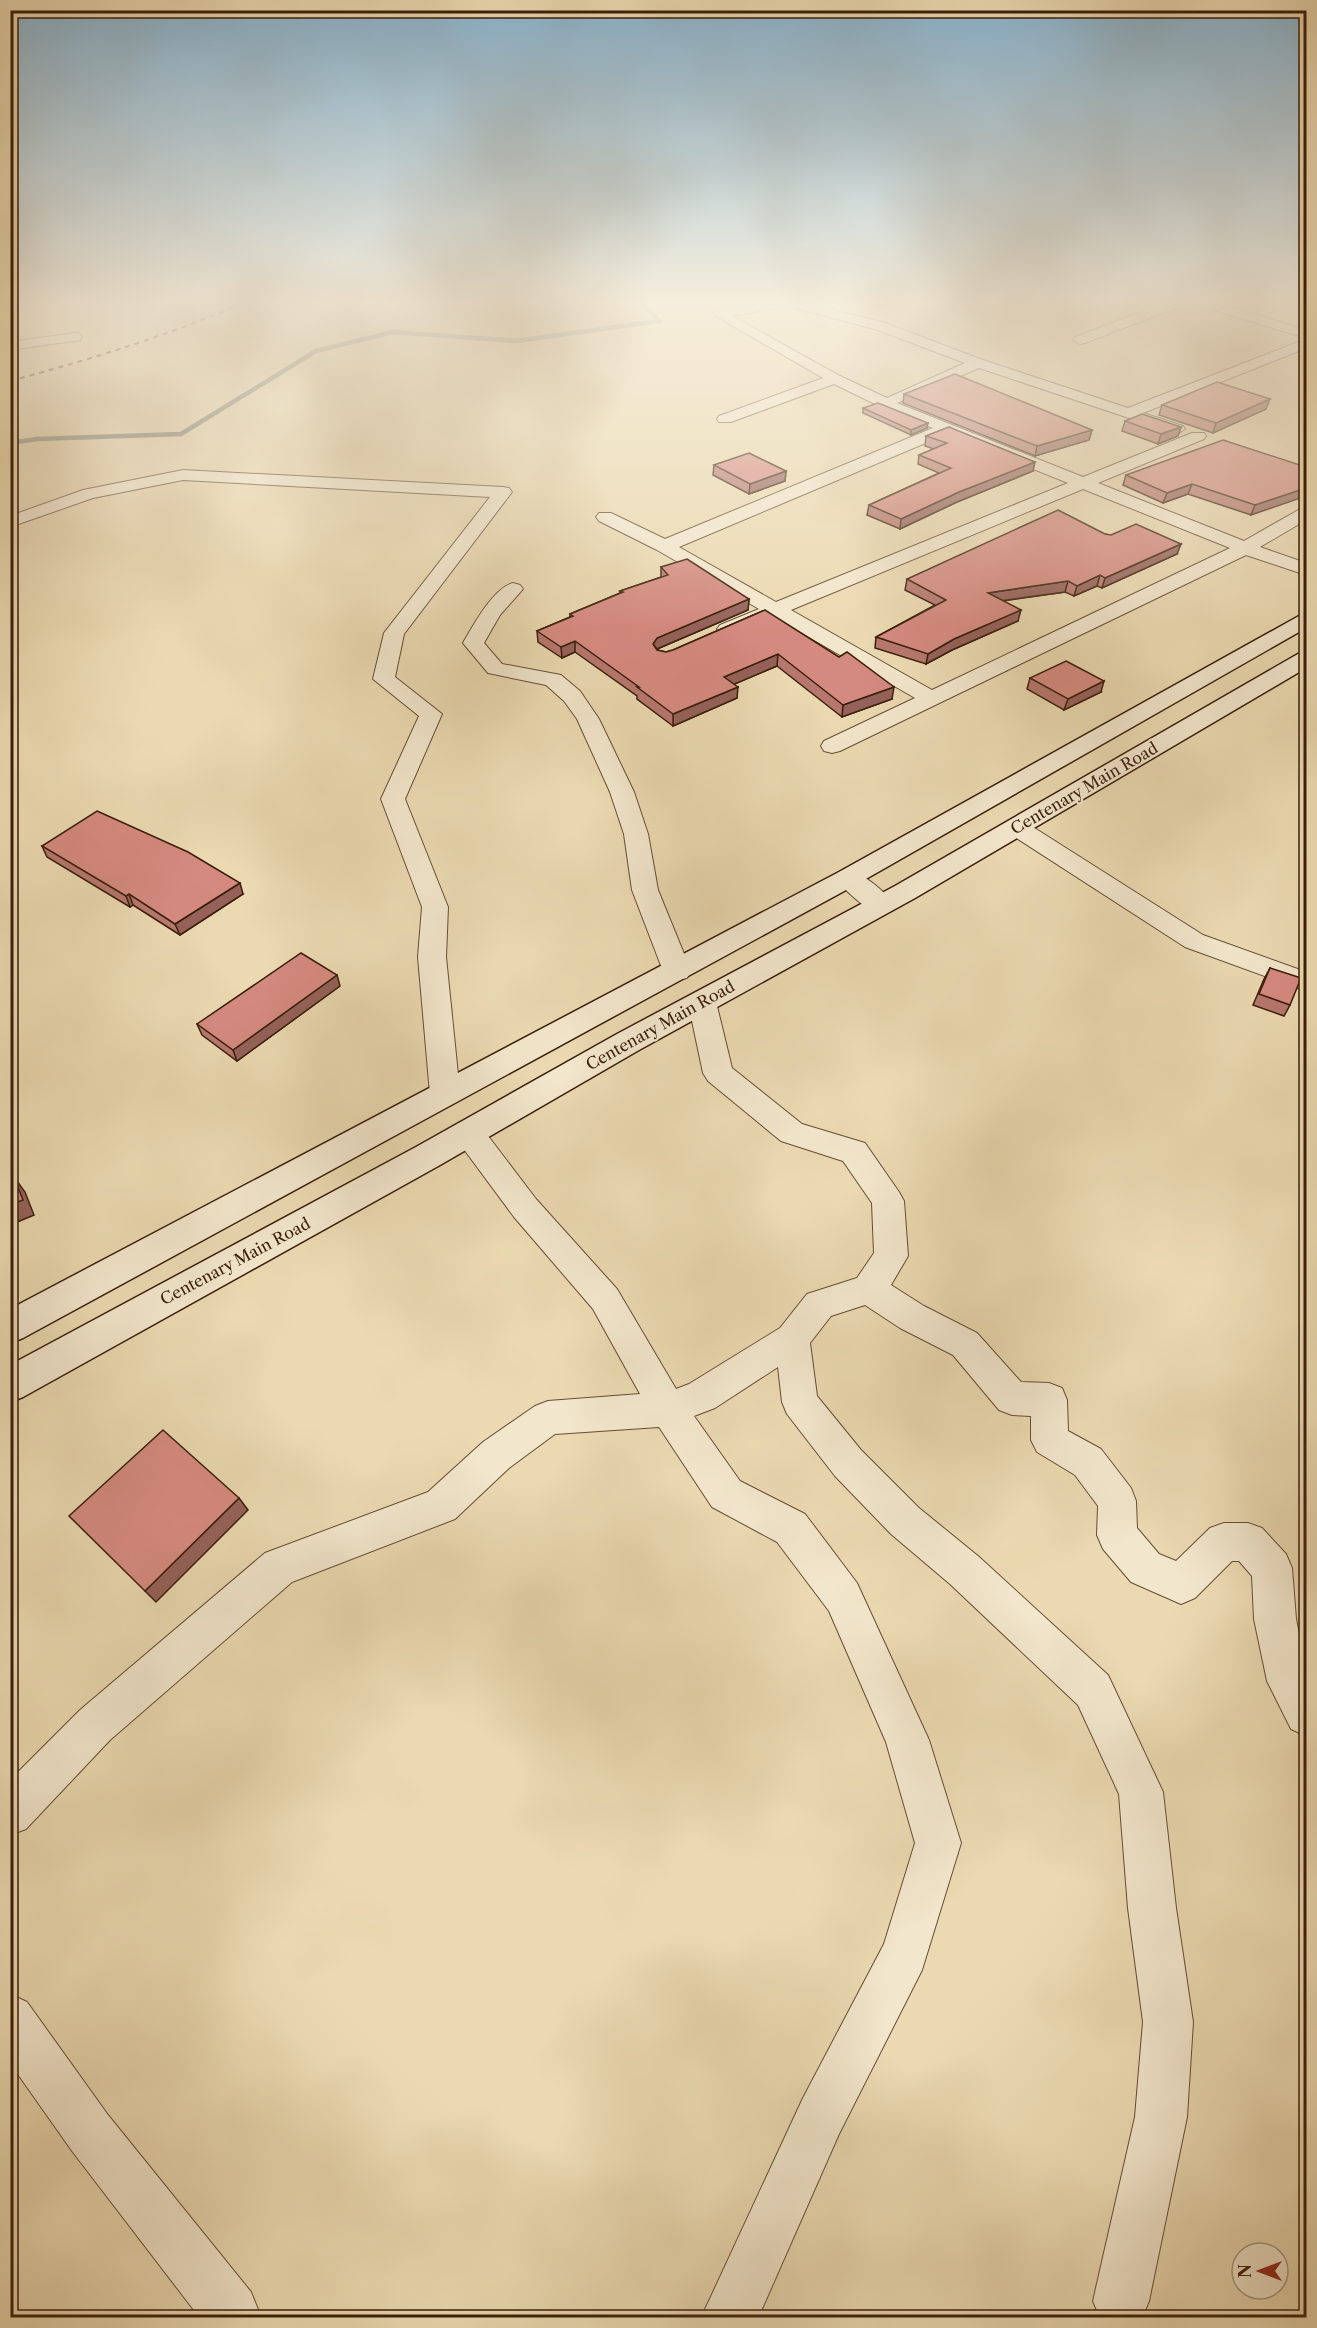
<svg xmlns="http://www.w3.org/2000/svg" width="1317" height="2328" font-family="'Libre Caslon Text',serif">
<rect width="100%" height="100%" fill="#ebd9b1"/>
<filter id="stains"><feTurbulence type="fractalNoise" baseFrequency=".00333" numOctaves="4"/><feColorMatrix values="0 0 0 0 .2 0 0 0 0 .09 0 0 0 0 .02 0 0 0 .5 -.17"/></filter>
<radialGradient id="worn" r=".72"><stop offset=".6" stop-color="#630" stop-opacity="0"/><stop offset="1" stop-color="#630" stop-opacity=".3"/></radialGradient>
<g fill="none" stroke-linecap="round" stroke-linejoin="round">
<polyline stroke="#747b6f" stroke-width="4.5" points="10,443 37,439 181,434 316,351 393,332 516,341 659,321 642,303"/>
<g stroke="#664d34" stroke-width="2">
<g id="street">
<path d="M 762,303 L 805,303 L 885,323 L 983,360 L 1128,408 L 1306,339 L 1306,348 L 1143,413 L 1183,426 L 1185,429 L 1177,434 L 979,368 L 897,403 L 1083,477 L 1192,433 L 1204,433 L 1206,436 L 1204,439 L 1098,483 L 1244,541 L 1300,509 L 1306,508 L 1306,520 L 1260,547 L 1306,563 L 1306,575 L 1246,555 L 840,751 L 832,753 L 824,751 L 821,746 L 824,741 L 915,698 L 774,617 L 734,633 L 720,633 L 717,629 L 720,625 L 759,609 L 657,550 L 599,521 L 596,517 L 599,513 L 611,513 L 665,539 L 933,428 L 879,406 L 834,384 L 731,422 L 719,422 L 717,419 L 719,416 L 823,378 L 712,314 L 719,310 ZM 787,306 L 875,329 L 965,363 L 887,398 L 840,376 L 732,316 ZM 947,434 L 1068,483 L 776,602 L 679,547 ZM 1083,489 L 1230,548 L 932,690 L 791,610 Z"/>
<polygon points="1165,303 1183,303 1181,306 1085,343 1080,344 1073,340 1075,337"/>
<polygon points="1198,303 1218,303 1306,330 1306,338 1200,306"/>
<polygon points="75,333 80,334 82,337 80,340 10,350 10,342"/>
<polygon points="183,470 503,487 509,488 512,492 404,634 395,677 442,714 405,799 448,907 446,957 460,1094 456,1102 445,1105 434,1102 430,1094 418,957 422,907 381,799 419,716 373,679 384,633 490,497 183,480 93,498 10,527 10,516 83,490"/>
<path d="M 513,583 L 520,585 L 523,589 L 500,615 L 484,643 L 502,664 L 561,675 L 580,691 L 599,719 L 634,792 L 648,834 L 658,890 L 691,971 L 687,978 L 677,980 L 667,978 L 663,971 L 632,890 L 624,834 L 610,792 L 577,719 L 564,701 L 546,685 L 488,673 L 463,643 C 473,626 493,588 513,583 Z"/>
<polygon points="1016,820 1025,822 1203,935 1306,972 1306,991 1185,947 1007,832 1004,827 1007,822"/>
<path d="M 848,870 C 864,874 885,891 894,905 L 890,911 C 869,917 854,896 839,884 L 835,878 L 839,872 Z"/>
<polygon points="702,992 712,995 716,1002 732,1068 802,1124 865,1143 899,1192 904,1201 908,1256 891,1285 924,1306 977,1333 1021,1382 1049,1383 1062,1388 1067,1400 1068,1431 1101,1449 1131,1488 1136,1501 1137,1528 1159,1554 1176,1561 1210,1528 1224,1523 1248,1523 1262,1528 1286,1554 1292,1568 1296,1619 1306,1669 1306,1736 1291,1729 1267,1681 1254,1619 1252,1576 1239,1561 1232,1561 1195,1598 1181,1604 1131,1582 1103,1549 1097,1535 1098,1506 1075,1475 1037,1452 1031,1440 1031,1416 1012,1415 999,1410 953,1355 900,1328 865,1305 831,1316 810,1343 817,1396 861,1450 919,1508 978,1556 1108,1675 1163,1792 1176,1908 1193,2022 1187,2117 1149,2301 1142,2318 1100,2318 1093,2301 1135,2117 1143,2022 1128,1908 1119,1794 1078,1705 950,1584 891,1534 835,1476 787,1414 782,1402 778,1367 715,1408 694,1416 740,1481 805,1514 857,1583 929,1740 961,1843 922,1970 839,2134 758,2318 701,2318 803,2098 884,1944 915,1843 886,1742 829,1611 777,1542 712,1507 659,1427 555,1434 509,1468 455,1519 292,1582 110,1740 26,1829 10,1835 10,1780 80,1710 265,1553 428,1492 483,1442 535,1406 548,1401 640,1394 593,1309 514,1217 457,1140 453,1132 457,1124 468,1120 479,1124 536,1199 617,1289 676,1389 689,1384 780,1328 807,1294 857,1278 874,1253 872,1203 843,1161 781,1141 708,1081 703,1073 688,1002 692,995"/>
<polygon points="10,1994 27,2002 108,2115 251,2292 259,2312 257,2318 200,2318 72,2151 10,2063"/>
</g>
</g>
<g stroke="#3a1e0a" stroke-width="3">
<g id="secondary">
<polygon points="1306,614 1306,628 857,884 23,1338 10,1343 10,1309 839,872 1299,616"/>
<polygon points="1306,652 1306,668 915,898 639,1050 440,1165 23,1397 10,1402 10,1365 416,1147 617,1034 895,886 1298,654"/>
</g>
</g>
<use href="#street" fill="#f2e6cc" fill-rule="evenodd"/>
<use href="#secondary" fill="#f2e6cc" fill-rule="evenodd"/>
<path stroke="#3a1e0a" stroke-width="2" stroke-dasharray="5 5" stroke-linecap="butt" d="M 10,381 C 92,359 166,336 244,303"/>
</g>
<g fill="#b7776e" stroke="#3a1e0a" stroke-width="1.5">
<polygon points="904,394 1092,430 1089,440 1035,456 903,403"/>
<polygon points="1162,405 1266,409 1213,433 1159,415"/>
<polygon points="863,408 927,428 911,435 863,413"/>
<polygon points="1125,421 1181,427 1178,436 1158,444 1122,431"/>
<polygon points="949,427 1033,471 957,502 900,529 867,515 869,505 939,473 918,464 919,455 934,449 925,446 926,436"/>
<polygon points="714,465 786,471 785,481 749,494 713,475"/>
<polygon points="1306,467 1251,515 1188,494 1163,503 1123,485 1126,475"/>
<polygon points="1105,534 1177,554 1102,588 1097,586 1074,596 1065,592 1003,601 1018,621 952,650 926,664 875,648 876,637 935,605 905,590 907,579"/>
<polygon points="661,567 749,599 748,610 657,649 657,650 666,652 673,650 765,610 892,699 842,717 777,666 734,684 737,698 673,726 637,699 637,696 575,652 562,658 538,642 537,631 570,617 570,614 620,593 620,591 661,577"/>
<polygon points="1030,678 1101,692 1064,710 1027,689"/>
<polygon points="42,846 243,894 180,935 133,905 130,907 47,857"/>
<polygon points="1270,968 1290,1005 1284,1016 1253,1005 1264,979"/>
<polygon points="340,986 237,1061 202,1035 197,1024"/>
</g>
<g fill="#95615a" stroke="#3a1e0a" stroke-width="1.5">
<polygon points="1270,399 1266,409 1213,433 1216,423"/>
<polygon points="928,423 927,428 911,435 911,430"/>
<polygon points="1181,427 1178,436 1158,444 1161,434"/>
<polygon points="1092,430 1089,440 1035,456 1037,446"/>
<polygon points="1035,462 1033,471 957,502 900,529 901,519 959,492"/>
<polygon points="786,471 785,481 749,494 750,484"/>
<polygon points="1192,484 1188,494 1163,503 1167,493"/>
<polygon points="1306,488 1306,496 1251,515 1255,505"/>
<polygon points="1181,544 1177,554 1102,588 1105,578"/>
<polygon points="1100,575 1097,586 1074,596 1077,586"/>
<polygon points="1068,581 1065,592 986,603 988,593"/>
<polygon points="749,599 748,610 657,649 653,644 657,638"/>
<polygon points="1021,610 1018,621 952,650 926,664 928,654 954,639"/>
<polygon points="575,641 575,652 562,658 561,647"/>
<polygon points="778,654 777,666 723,689 724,677"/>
<polygon points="1104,681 1101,692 1064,710 1068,699"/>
<polygon points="738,687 737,698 673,726 673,714"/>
<polygon points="894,687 892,699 842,717 843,705"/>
<polygon points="240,883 243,894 180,935 175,924"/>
<polygon points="129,894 133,905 130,907 126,896"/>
<polygon points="337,975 340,986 237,1061 233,1050"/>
<polygon points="14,1177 25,1192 34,1215 10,1225 10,1205"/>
<polygon points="239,1498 248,1510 156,1602 145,1591"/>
</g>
<g fill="#d58a80" stroke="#3a1e0a" stroke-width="1.5">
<polygon points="955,374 1092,430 1037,446 904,394"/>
<polygon points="1217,382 1270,399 1216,423 1162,405"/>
<polygon points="878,403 928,423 911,430 863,408"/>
<polygon points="1142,414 1181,427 1161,434 1125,421"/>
<polygon points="949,427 1035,462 959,492 901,519 869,505 951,468 919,455 947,443 926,436"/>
<polygon points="1223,440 1306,467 1306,488 1255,505 1192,484 1167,493 1126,475"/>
<polygon points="749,453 786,471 750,484 714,465"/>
<polygon points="1058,510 1105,534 1111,535 1136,524 1181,544 1105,578 1100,575 1077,586 1068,581 988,593 1021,610 954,639 928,654 876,637 946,600 907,579"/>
<polygon points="687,559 749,599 657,638 653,644 657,650 666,652 673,650 765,610 839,657 847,652 894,687 843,705 778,654 724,677 738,687 673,714 637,687 639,687 575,641 561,647 537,631 573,616 570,614 623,592 620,591 668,575 661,567"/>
<polygon points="1066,661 1104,681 1068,699 1030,678"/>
<polygon points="97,811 188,852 240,883 175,924 129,894 126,896 42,846"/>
<polygon points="301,953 337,975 233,1050 197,1024"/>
<polygon points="1270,968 1301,978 1290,1005 1259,994"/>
<polygon points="14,1177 23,1200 10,1205 10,1178"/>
<polygon points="163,1430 239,1498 145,1591 69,1516"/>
</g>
<linearGradient id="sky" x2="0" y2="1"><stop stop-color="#89b6d3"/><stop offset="0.48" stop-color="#f6eedc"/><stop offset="1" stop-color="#f6eedc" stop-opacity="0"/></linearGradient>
<rect width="1317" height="629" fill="url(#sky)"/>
<g text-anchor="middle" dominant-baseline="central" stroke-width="4.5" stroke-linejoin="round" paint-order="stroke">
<g font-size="16" fill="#3a1e0a" stroke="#f2e6cc">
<text transform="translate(1084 788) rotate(-30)">Centenary Main Road</text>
<text transform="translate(660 1025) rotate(-29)">Centenary Main Road</text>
<text transform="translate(235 1261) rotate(-28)">Centenary Main Road</text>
</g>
</g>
<rect width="1317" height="2328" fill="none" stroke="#ebd9b1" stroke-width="36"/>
<rect x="12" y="12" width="1293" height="2304" fill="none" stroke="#3a1e0a" stroke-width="3"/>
<rect x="18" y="18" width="1281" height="2292" fill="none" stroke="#3a1e0a" stroke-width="1.5"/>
<g transform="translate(1260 2271) rotate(270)"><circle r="28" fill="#f2e6cc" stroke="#a8967e" stroke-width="1.5"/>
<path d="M0-4.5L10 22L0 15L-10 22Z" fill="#8f2418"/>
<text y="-9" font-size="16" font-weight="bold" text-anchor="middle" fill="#3a1e0a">N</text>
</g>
<rect width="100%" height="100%" filter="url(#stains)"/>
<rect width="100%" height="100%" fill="url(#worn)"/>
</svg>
